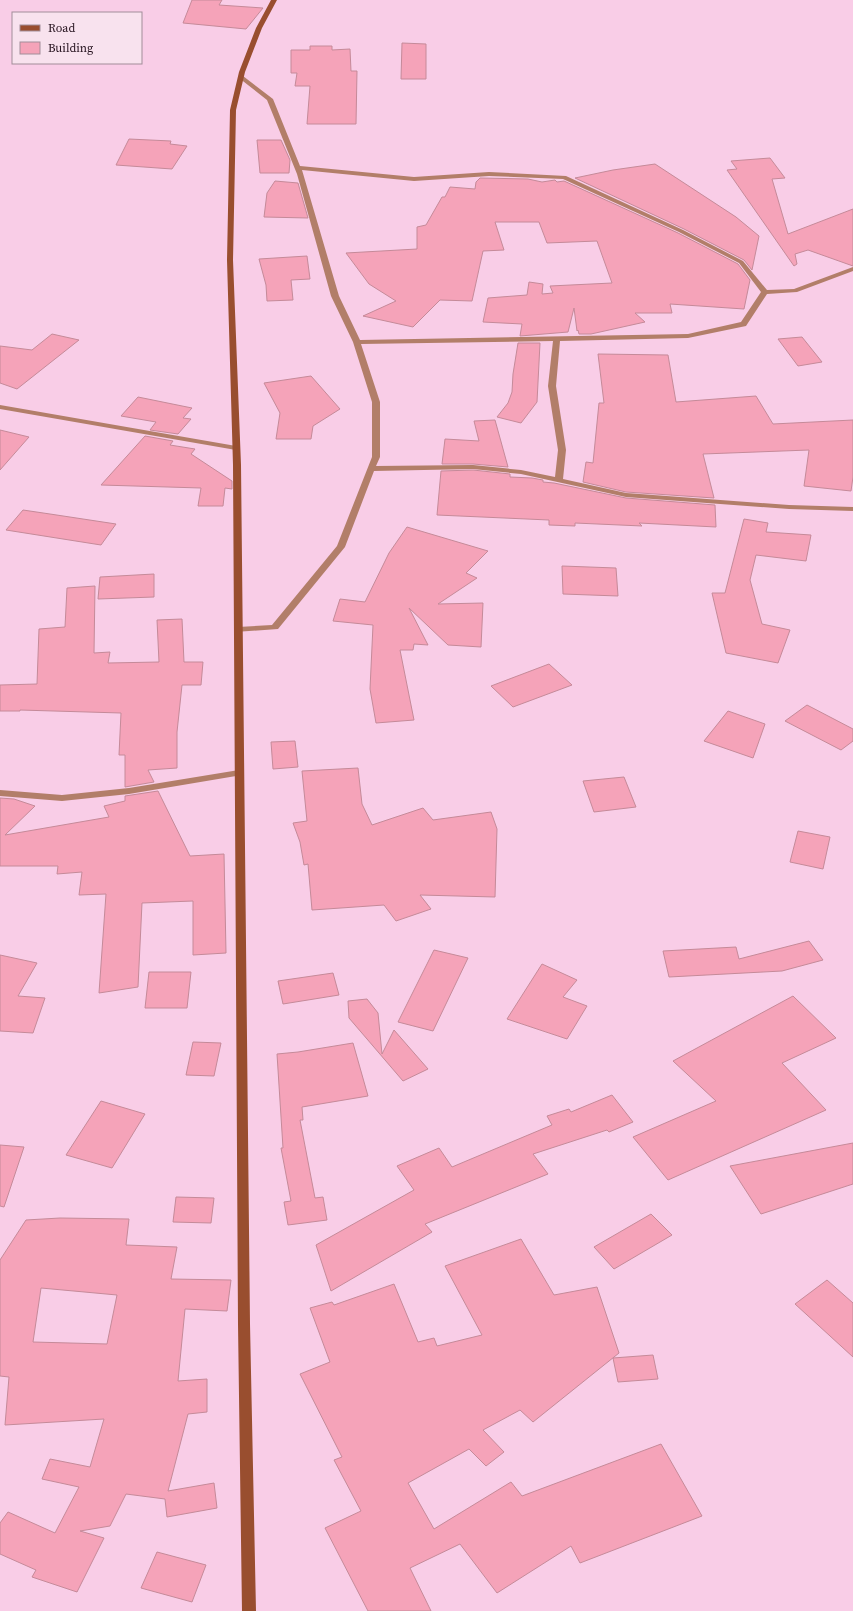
<svg xmlns="http://www.w3.org/2000/svg" width="853" height="1611" font-family="'Source Serif 4',serif">
<rect width="100%" height="100%" fill="#f9cde7"/>
<g fill="#f5a3b9" stroke="#c58a99" fill-rule="evenodd">
<polygon points="192,0 222,0 219,5 263,8 246,29 183,23"/>
<polygon points="402,43 426,44 426,79 401,79"/>
<polygon points="310,46 332,46 332,50 350,49 351,71 357,71 356,124 307,124 310,86 295,86 297,73 291,73 291,50 310,50"/>
<polygon points="129,139 171,141 170,144 187,146 172,169 116,165"/>
<polygon points="257,140 281,140 290,160 289,173 260,173"/>
<polygon points="770,158 785,178 772,179 788,234 853,209 853,266 808,250 795,254 797,264 794,266 727,170 737,169 731,161"/>
<polygon points="655,164 736,217 759,236 752,270 744,260 684,229 575,178 613,170"/>
<polygon points="480,178 528,179 542,182 555,180 557,182 564,181 678,233 738,264 750,280 744,309 670,304 672,313 635,313 645,322 591,334 579,334 578,330 577,331 574,308 568,332 520,336 522,324 483,322 488,298 527,295 529,282 543,284 542,294 553,293 550,286 612,283 597,241 547,243 539,222 495,222 504,250 483,251 472,301 440,300 413,327 363,316 396,301 369,284 346,253 417,249 417,227 426,225 442,197 445,197 450,187 475,189 476,182"/>
<polygon points="275,181 298,183 308,218 264,217 267,193"/>
<polygon points="307,256 310,279 291,280 293,300 267,301 266,285 259,259"/>
<polygon points="52,334 79,340 17,389 0,383 0,346 32,350"/>
<polygon points="802,337 822,362 798,366 778,339"/>
<polygon points="518,343 540,343 537,402 521,423 497,417 508,403 512,392 513,374"/>
<polygon points="598,354 668,355 676,402 756,396 773,424 853,420 853,477 851,491 804,486 809,450 703,454 714,498 626,492 583,482 586,462 593,463 599,403 604,403"/>
<polygon points="311,376 340,409 313,426 311,439 276,439 280,413 264,383"/>
<polygon points="138,397 192,408 183,418 191,419 178,434 150,430 156,422 121,416"/>
<polygon points="495,420 508,467 473,464 442,464 445,439 479,441 474,421"/>
<polygon points="0,430 29,437 0,470"/>
<polygon points="145,436 173,441 170,445 195,449 191,454 232,481 232,489 225,488 223,506 198,506 201,488 101,485"/>
<polygon points="473,470 510,474 510,477 532,478 543,480 543,482 554,483 626,498 715,505 716,527 639,523 642,526 575,523 575,526 549,525 549,520 437,515 441,471"/>
<polygon points="23,510 50,514 116,524 101,545 6,530"/>
<polygon points="744,519 768,523 766,532 811,535 806,561 756,555 750,580 762,624 790,630 778,663 726,653 712,593 725,593"/>
<polygon points="407,527 488,551 466,573 477,578 438,604 483,603 481,647 448,645 409,608 428,645 414,644 413,650 400,650 414,720 376,723 370,689 373,625 333,621 340,599 365,602 389,553"/>
<polygon points="562,566 616,568 618,596 563,594"/>
<polygon points="154,574 154,597 98,599 100,577"/>
<polygon points="95,586 94,653 110,652 108,663 159,662 157,620 182,619 184,662 203,662 201,685 182,685 177,732 177,768 148,770 154,782 125,787 125,755 119,755 121,713 20,710 20,711 0,711 0,685 37,684 39,629 65,627 67,588"/>
<polygon points="549,664 572,685 513,707 491,686"/>
<polygon points="807,705 853,729 853,741 841,750 785,721"/>
<polygon points="728,711 765,724 753,758 704,741"/>
<polygon points="295,741 298,767 273,769 271,742"/>
<polygon points="358,768 362,804 372,825 423,808 433,820 491,812 497,829 495,897 420,895 431,909 396,921 384,905 312,910 308,864 304,865 300,842 293,823 307,821 302,771"/>
<polygon points="624,777 636,807 594,812 583,781"/>
<polygon points="158,791 190,856 224,854 226,953 193,955 193,901 142,903 138,987 99,993 106,894 79,895 82,872 57,874 58,866 0,866 0,798 14,799 35,806 5,835 109,817 104,806 125,801 125,796"/>
<polygon points="798,831 830,837 823,869 790,862"/>
<polygon points="809,941 823,960 782,971 669,977 663,951 736,947 739,959"/>
<polygon points="434,950 468,958 433,1031 398,1022"/>
<polygon points="0,955 37,963 18,996 45,998 33,1033 0,1031"/>
<polygon points="542,964 577,980 563,997 587,1006 567,1039 507,1019"/>
<polygon points="149,972 191,972 187,1008 145,1008"/>
<polygon points="333,973 339,995 283,1004 278,981"/>
<polygon points="793,996 836,1038 782,1063 826,1110 668,1180 633,1137 716,1101 673,1061"/>
<polygon points="367,999 378,1013 382,1054 394,1030 428,1069 403,1081 349,1018 348,1001"/>
<polygon points="193,1042 221,1043 214,1076 186,1075"/>
<polygon points="353,1043 368,1096 302,1107 303,1120 300,1120 315,1198 323,1197 327,1220 288,1225 284,1202 291,1201 281,1148 283,1148 277,1054 298,1052"/>
<polygon points="612,1095 633,1122 609,1132 607,1130 533,1154 548,1174 425,1224 432,1232 331,1291 316,1245 414,1190 397,1166 439,1148 452,1167 552,1125 547,1116 569,1109 571,1112"/>
<polygon points="101,1101 145,1114 112,1168 66,1155"/>
<polygon points="853,1143 853,1184 761,1214 730,1166"/>
<polygon points="0,1145 24,1147 4,1207 0,1206"/>
<polygon points="176,1197 214,1198 211,1223 173,1222"/>
<polygon points="651,1214 672,1235 614,1269 594,1247"/>
<path d="M 60,1218 L 129,1219 L 126,1245 L 177,1247 L 171,1279 L 231,1280 L 227,1311 L 185,1309 L 178,1381 L 207,1379 L 207,1412 L 188,1414 L 168,1491 L 214,1483 L 217,1508 L 167,1517 L 165,1499 L 126,1494 L 110,1526 L 80,1531 L 104,1538 L 77,1592 L 32,1577 L 36,1570 L 0,1554 L 0,1523 L 8,1512 L 55,1533 L 79,1487 L 42,1479 L 50,1459 L 90,1467 L 104,1419 L 5,1425 L 9,1377 L 0,1376 L 0,1260 L 26,1220 ZM 41,1288 L 117,1295 L 107,1344 L 33,1342 Z"/>
<polygon points="521,1239 554,1295 597,1287 619,1353 533,1422 520,1410 483,1430 504,1452 486,1466 469,1449 408,1483 434,1529 511,1482 522,1496 661,1444 702,1516 580,1563 571,1546 497,1593 460,1544 410,1568 431,1611 368,1611 325,1528 361,1511 334,1460 342,1457 300,1374 330,1362 310,1308 332,1302 334,1305 394,1284 418,1342 434,1338 437,1346 482,1335 445,1266"/>
<polygon points="827,1280 853,1303 853,1357 795,1304"/>
<polygon points="653,1355 658,1379 618,1382 613,1358"/>
<polygon points="157,1552 206,1565 192,1602 141,1588"/>
</g>
<g fill="none" stroke-linecap="round" stroke-linejoin="round">
<g fill="#b27e69" fill-rule="evenodd">
<path d="M 239,76 L 243,76 L 273,99 L 300,166 L 414,177 L 489,172 L 566,176 L 683,230 L 743,261 L 767,290 L 794,289 L 853,267 L 853,271 L 797,292 L 767,294 L 746,326 L 688,338 L 560,341 L 556,386 L 566,450 L 563,479 L 626,493 L 789,505 L 853,507 L 853,511 L 789,509 L 626,497 L 521,474 L 473,469 L 374,471 L 345,547 L 278,629 L 235,632 L 234,630 L 235,628 L 238,627 L 272,625 L 337,546 L 372,457 L 372,402 L 353,342 L 331,296 L 297,174 L 267,100 L 239,78 ZM 302,170 L 414,181 L 489,176 L 563,179 L 679,232 L 739,263 L 761,292 L 741,322 L 688,334 L 360,340 L 339,296 ZM 553,341 L 548,386 L 558,450 L 555,477 L 521,470 L 473,465 L 376,466 L 380,457 L 380,402 L 361,344 Z"/>
<polygon points="0,405 236,446 240,448 236,450 0,409"/>
<polygon points="239,770 244,773 242,775 129,794 62,801 0,796 0,790 62,795 129,788"/>
</g>
<polygon fill="#994e2f" fill-rule="evenodd" points="271,0 277,0 262,28 245,72 236,110 233,260 241,465 250,1324 256,1611 242,1611 238,1324 233,465 227,260 230,110 239,72 256,28"/>
</g>
<rect x="12" y="12" width="130" height="52" fill="#f8e2ee" stroke="#a28d99"/>
<rect x="20" y="25" width="20" height="6" fill="#994e2f" stroke="#a28d99"/>
<text x="48" y="32" font-size="12" fill="#210e1a">Road</text>
<rect x="20" y="42" width="20" height="12" fill="#f5a3b9" stroke="#a28d99"/>
<text x="48" y="52" font-size="12" fill="#210e1a">Building</text>
</svg>
